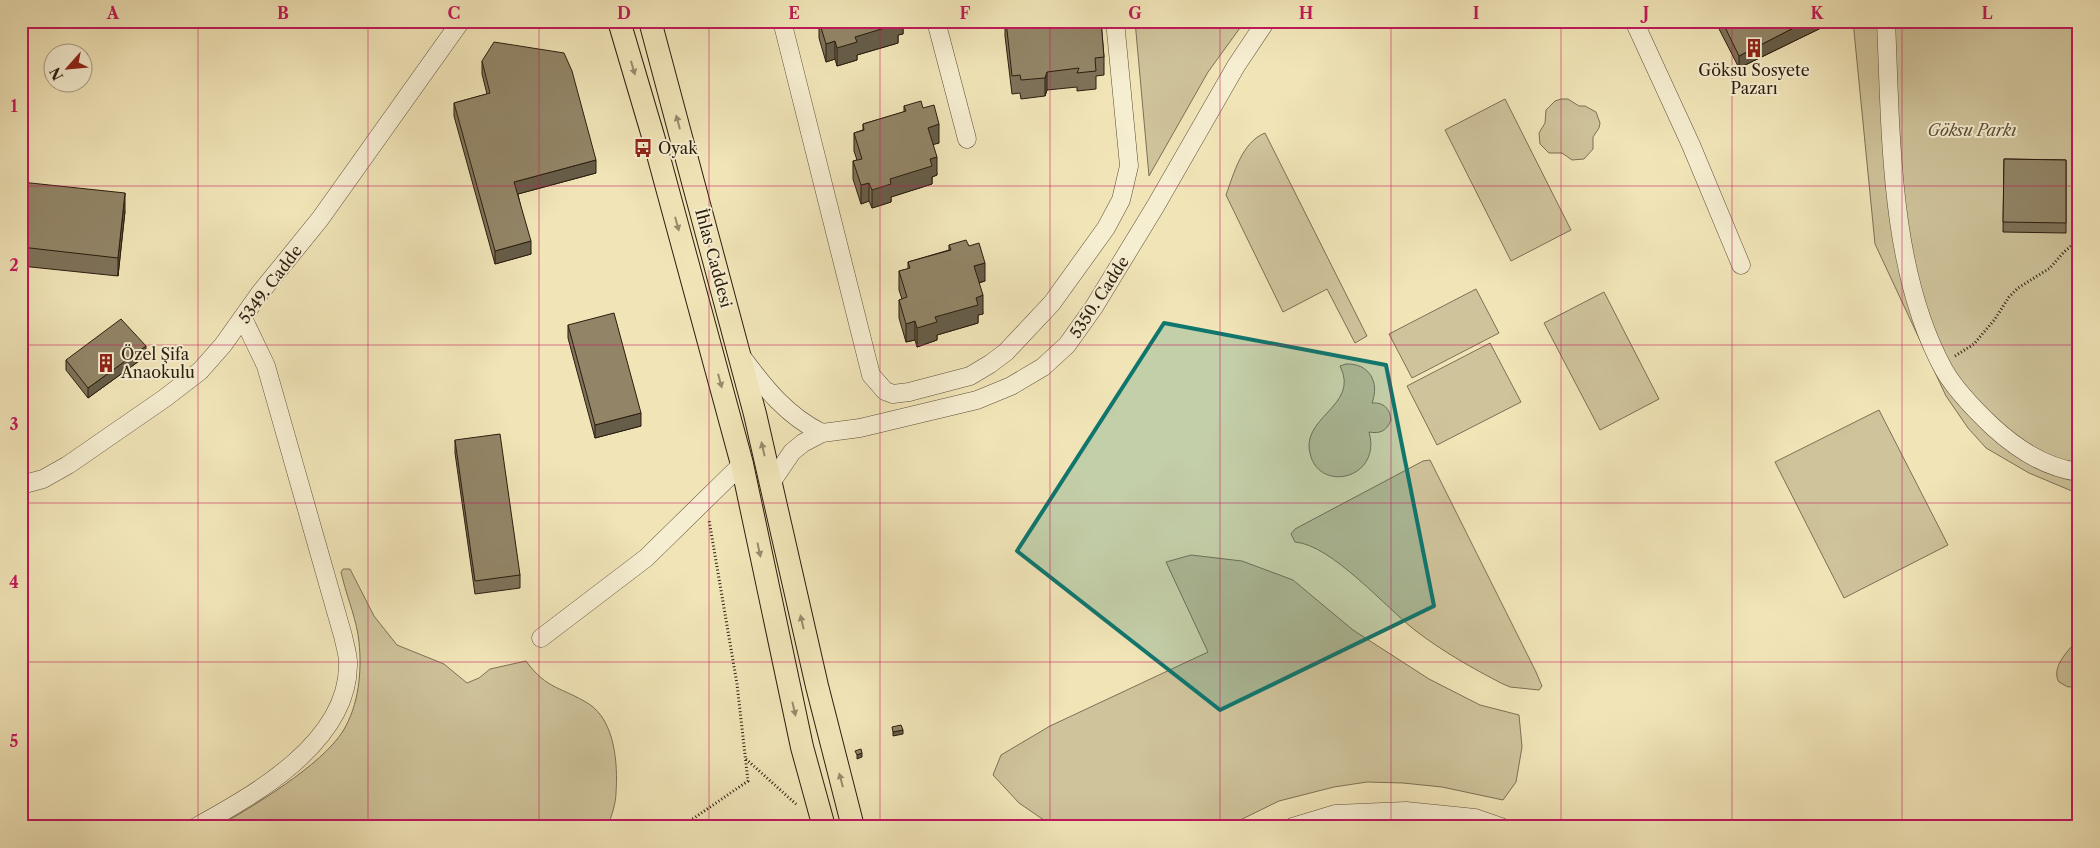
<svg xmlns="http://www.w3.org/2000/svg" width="2100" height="848" font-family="'Libre Caslon Text',serif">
<rect width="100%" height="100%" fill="#f1e5b8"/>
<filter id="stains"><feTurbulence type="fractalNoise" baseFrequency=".004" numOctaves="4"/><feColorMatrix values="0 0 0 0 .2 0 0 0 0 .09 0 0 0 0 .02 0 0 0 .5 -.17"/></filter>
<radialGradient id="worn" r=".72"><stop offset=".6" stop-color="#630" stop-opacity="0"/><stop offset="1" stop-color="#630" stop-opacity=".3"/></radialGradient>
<g fill="#cfc39b" stroke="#7d7055">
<polygon points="1135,21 1245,21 1208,72 1149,176"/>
<polygon points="1853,21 2079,21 2079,494 2029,473 1986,448 1968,428 1946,396 1875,244"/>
<polygon points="1505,99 1571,230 1511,261 1445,130"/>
<polygon points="1561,99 1568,99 1579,106 1585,106 1596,112 1600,123 1599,128 1593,137 1593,149 1584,159 1572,160 1562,153 1549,153 1540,144 1539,133 1545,123 1546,110 1555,101"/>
<path d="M 1265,133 L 1367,336 L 1355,343 L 1327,289 L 1283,312 L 1226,195 C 1234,173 1242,142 1265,133 Z"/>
<polygon points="1476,289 1499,333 1412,378 1389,334"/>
<polygon points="1604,292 1659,399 1600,430 1544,323"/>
<polygon points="1490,343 1521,402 1437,445 1407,386"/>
<path d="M 1346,364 C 1369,363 1380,382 1372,403 C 1384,402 1390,409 1391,420 C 1387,431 1380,434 1369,432 C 1382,477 1323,493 1311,457 C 1297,417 1361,407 1340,366 Z"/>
<polygon points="1879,410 1948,545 1844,598 1775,462"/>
<path d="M 1430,460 L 1536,672 L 1542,686 L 1539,690 L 1510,687 L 1501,683 C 1472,668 1442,651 1416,631 C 1386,608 1332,545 1295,542 L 1291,534 L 1295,529 L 1423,461 Z"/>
<polygon points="1191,555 1242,561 1293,580 1353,630 1429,679 1480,705 1519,715 1522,747 1516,782 1503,800 1442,787 1403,783 1367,782 1334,787 1279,801 1226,827 1054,827 1019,803 993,775 1001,755 1050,726 1208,652 1166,562"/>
<path d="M 343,569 L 350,569 L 374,616 L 397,645 L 444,664 L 467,683 L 479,678 L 490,669 L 526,661 C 547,690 562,687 589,704 C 615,721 618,764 616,793 C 616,804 611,816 608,827 L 217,827 C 252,807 322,765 343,731 C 359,705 362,671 359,642 C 357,621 348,600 343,580 L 341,572 Z"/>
<path d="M 2079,639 L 2079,686 L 2068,687 L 2059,682 C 2050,668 2069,649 2079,639 Z"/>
</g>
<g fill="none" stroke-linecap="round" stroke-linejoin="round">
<g stroke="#5c4f39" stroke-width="19">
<g id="minor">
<polyline points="782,21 871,375 885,391 893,394 909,392 970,376 990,364 1006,352 1052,303 1106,228 1121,200 1129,166 1115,21"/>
<polyline points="936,21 967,139"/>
<polyline points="1634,21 1691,145 1741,265"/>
<path d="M 1886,21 C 1891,133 1889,270 1944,370 C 1956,391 1975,410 1993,427 C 2017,449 2046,468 2079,472"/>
<path d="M 742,357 C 765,388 787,416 822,433"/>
<polyline points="771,483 792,452 803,443 822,433 860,428 977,400 1011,386 1043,367 1067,345 1094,307 1155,207 1236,66 1266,21"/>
<polyline points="21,485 43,479 68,465 165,398 200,371 223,345 260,293 320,219 461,21"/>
<polyline points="541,638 646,558 742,464"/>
<path d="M 196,827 C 254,795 347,743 348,666 C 349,657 345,646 343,636 L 266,366 L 243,318"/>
<polyline points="1292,827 1335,814 1406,811 1475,818 1501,827"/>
</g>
</g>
<g stroke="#2b1d0f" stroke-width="24">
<g id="major">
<polyline points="619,21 653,136 742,464 802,747 824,827"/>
<polyline points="650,21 755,414 817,686 853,827"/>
</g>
</g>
<g stroke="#2b1d0f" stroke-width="3" stroke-dasharray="1 2.5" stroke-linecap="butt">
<polyline points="1955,356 1974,344 1995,319 2009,297 2018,288 2050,268 2064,252 2079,239"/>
<polyline points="746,759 797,805"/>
<polyline points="681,827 748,781 737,684 709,520"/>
</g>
<use href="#minor" stroke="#f6eed1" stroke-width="18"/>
<use href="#major" stroke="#f1e5b8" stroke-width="22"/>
</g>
<g fill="#7e7259" stroke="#2b1d0f">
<polygon points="819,21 903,21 903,34 898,35 898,43 857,55 857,60 837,66 835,59 826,62 819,38"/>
<polygon points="1005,21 1101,21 1104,57 1104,75 1096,76 1096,89 1077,91 1077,87 1047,90 1045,96 1021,99 1020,93 1012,94 1005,36"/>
<polygon points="1715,21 1821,21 1821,28 1739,68"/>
<polygon points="482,61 596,173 518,194 531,254 495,264 454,116 454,103 487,94 482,74"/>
<polygon points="904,106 923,108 939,143 933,144 937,175 932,177 932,184 891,197 891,202 872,208 869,201 861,204 853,179 853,161 857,160 854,151 854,133 863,130 863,124 904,112"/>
<polygon points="2004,159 2066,160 2066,233 2003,232"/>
<polygon points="21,182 125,211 118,276 21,266"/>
<polygon points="949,245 969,246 985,281 979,283 983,314 978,315 978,323 937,335 937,340 917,347 915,340 906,342 899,318 899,300 902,299 899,290 899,271 908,269 908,262 949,250"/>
<polygon points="568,325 641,426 595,438 568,338"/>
<polygon points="146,356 88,398 66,370 66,360"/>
<polygon points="455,440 520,575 520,588 475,594 455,453"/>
</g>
<g fill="#665d48" stroke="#2b1d0f">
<polygon points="896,21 903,21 903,34 898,35 898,43 857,55 857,60 837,66 837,48 855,37"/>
<polygon points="1807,21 1821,21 1821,28 1739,68 1739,56"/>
<polygon points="835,41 835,59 826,62 826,44"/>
<polygon points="1047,72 1047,90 1045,96 1045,78"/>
<polygon points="939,124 939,143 928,146 928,128"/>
<polygon points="937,157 937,175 932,177 932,184 891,197 891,202 872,208 872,190 890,179 930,159"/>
<polygon points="596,160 596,173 514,195 514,182"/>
<polygon points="869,183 869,201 861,204 861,185"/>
<polygon points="125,193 125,211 118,276 118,258"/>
<polygon points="531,241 531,254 495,264 495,251"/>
<polygon points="985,263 985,281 974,284 974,266"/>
<polygon points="983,295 983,314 978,315 978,323 937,335 937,340 917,347 917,328 935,317 976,298"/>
<polygon points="915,321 915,340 906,342 906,324"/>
<polygon points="146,346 146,356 88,398 88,388"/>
<polygon points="641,413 641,426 595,438 595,425"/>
<polygon points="903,730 903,734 893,736 893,732"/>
<polygon points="862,753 862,757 857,759 857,755"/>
</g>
<g fill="#928567" stroke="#2b1d0f">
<polygon points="819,21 897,21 898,24 855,37 857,42 837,48 835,41 826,44"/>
<polygon points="1006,21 1101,21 1104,57 1095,58 1096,71 1077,73 1079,68 1047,72 1045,78 1021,80 1020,75 1012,76"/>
<polygon points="1722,21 1807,21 1739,56"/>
<polygon points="494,42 564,53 572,71 596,160 514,182 531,241 495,251 454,103 490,93 482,61"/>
<polygon points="921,101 923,108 934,105 939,124 928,128 937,157 930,159 932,166 890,179 891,184 872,190 869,183 861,185 853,161 862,159 854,133 864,130 863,124 906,111 904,106"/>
<polygon points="2004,159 2066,160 2066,223 2003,222"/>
<polygon points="21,182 125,193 118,258 21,247"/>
<polygon points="966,240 969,246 979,243 985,263 974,266 983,295 976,298 978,305 935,317 937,322 917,328 915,321 906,324 899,300 907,297 899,271 910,268 908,262 951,250 949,245"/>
<polygon points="614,313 641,413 595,425 568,325"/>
<polygon points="121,319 146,346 88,388 66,360"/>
<polygon points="500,434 520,575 475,581 455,440"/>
<polygon points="901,725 903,730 893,732 892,727"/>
<polygon points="861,749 862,753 857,755 855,751"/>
</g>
<defs><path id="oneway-solid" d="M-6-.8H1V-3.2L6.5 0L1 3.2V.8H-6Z" transform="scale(1.25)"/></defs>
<g fill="#988b6c">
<use href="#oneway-solid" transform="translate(633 68) rotate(74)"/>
<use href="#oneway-solid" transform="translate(678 122) rotate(-105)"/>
<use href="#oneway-solid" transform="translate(677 224) rotate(75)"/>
<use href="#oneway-solid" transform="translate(720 381) rotate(75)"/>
<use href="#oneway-solid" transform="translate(763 449) rotate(-103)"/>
<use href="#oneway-solid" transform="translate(759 550) rotate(78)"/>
<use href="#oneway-solid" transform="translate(802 622) rotate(-103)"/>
<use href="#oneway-solid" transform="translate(794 709) rotate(77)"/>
<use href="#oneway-solid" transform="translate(841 780) rotate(-105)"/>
</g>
<path fill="#0f766e" fill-opacity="0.2" stroke="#0f766e" stroke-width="4" stroke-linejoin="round" d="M 1164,323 L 1386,365 L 1434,606 L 1220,710 L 1017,551 Z"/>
<path fill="none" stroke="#c2185b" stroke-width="1" stroke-opacity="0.55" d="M 198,21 L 198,827M 368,21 L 368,827M 539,21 L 539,827M 709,21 L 709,827M 880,21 L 880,827M 1050,21 L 1050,827M 1220,21 L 1220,827M 1391,21 L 1391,827M 1561,21 L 1561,827M 1732,21 L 1732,827M 1902,21 L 1902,827M 21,186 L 2079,186M 21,345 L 2079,345M 21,503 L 2079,503M 21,662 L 2079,662"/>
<defs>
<g id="building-bare" transform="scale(1.5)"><path d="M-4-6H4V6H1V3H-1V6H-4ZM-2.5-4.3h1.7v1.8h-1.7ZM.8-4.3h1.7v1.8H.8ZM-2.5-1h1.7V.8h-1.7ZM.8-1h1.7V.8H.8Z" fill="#8f2418" stroke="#f6eed1" stroke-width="2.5" paint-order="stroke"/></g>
<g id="bus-bare" transform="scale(1.5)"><path d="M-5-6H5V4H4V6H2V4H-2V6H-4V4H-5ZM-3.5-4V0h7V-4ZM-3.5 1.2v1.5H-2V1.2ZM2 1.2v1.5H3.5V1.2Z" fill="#8f2418" stroke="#f6eed1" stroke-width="2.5" paint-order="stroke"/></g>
</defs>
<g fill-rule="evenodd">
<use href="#building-bare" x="1754" y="48"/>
<use href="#bus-bare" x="643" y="148"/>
<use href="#building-bare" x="106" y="363"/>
</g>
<g text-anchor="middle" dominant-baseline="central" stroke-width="4" stroke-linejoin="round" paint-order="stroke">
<g font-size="16" fill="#2b1d0f" stroke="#f6eed1" text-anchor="start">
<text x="1754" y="70" text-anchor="middle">Göksu Sosyete<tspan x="1754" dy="18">Pazarı</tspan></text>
<text x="658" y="148">Oyak</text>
<text x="121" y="354">Özel Şifa<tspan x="121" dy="18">Anaokulu</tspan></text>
</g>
<g font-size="16" font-style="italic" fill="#5c4f39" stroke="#f6eed1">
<text x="1972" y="130">Göksu Parkı</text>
</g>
<g font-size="16" fill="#2b1d0f" stroke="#f6eed1">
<text transform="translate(714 258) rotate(75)">İhlas Caddesi</text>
<text transform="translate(270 284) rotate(-53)">5349. Cadde</text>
<text transform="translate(1099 297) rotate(-57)">5350. Cadde</text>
</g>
</g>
<rect width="2100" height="848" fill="none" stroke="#f1e5b8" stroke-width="55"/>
<g transform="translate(68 68) rotate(243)"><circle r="24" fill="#f6eed1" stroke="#a59a83"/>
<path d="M0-4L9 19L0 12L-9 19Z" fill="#8f2418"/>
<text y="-8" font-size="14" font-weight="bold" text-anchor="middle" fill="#2b1d0f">N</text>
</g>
<rect x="28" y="28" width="2044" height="792" fill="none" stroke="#c2185b" stroke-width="2"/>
<g font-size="16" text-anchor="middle" font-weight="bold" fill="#c2185b">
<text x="113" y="19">A</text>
<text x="283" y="19">B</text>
<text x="454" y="19">C</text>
<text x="624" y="19">D</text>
<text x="794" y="19">E</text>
<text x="965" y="19">F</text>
<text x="1135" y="19">G</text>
<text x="1306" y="19">H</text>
<text x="1476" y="19">I</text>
<text x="1646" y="19">J</text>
<text x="1817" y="19">K</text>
<text x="1987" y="19">L</text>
<text x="14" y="112">1</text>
<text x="14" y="271">2</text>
<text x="14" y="430">3</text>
<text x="14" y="588">4</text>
<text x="14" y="747">5</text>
</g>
<rect width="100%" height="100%" filter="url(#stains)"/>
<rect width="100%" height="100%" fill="url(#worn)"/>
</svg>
